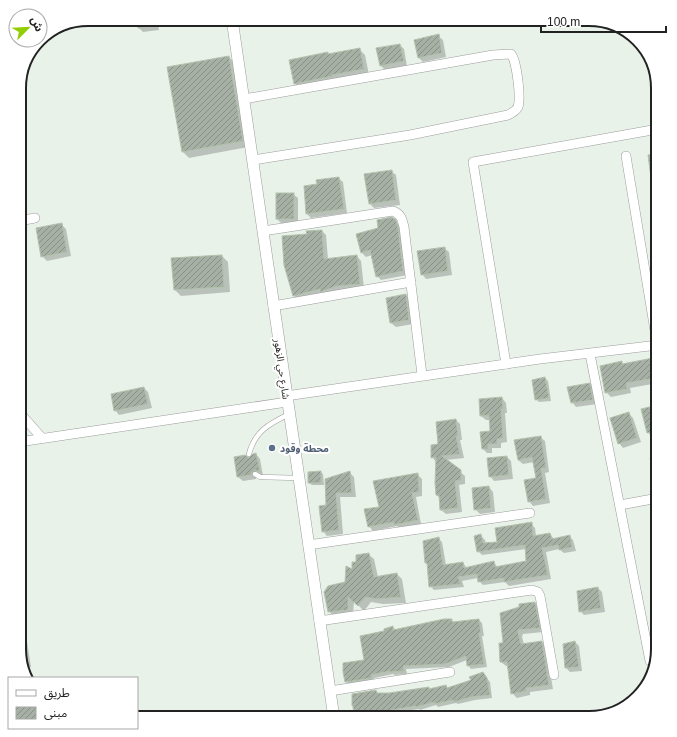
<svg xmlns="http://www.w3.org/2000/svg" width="677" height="737" font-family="Arial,'Noto Sans Arabic',sans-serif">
<defs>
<pattern id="building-hatch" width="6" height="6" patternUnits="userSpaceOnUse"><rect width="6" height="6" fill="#a7b0a4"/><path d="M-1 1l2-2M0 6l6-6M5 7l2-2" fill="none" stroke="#888f85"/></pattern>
</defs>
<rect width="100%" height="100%" fill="#e9f2e9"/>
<g fill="#0003">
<polygon points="137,19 157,19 159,30 143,32 139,28"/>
<polygon points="438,36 443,40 446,57 423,62 419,58"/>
<polygon points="400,45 404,49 407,66 385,70 381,66"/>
<polygon points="359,49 365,55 369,75 300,89 295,84 327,53 329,55"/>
<polygon points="229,57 235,63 248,147 189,158 183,152"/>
<polygon points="658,155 658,181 656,181 652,177"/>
<polygon points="391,171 396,175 400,205 374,208 370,204 366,175"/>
<polygon points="338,178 343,182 347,213 311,218 307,214"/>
<polygon points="293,194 298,198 298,223 281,223 277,219"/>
<polygon points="392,218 400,226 407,275 381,280 377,276 372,255 366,257 361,252 379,229"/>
<polygon points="61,224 66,229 71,256 47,261 42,256"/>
<polygon points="322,231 326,235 328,259 357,256 361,261 364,288 298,300 294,296 285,265 308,235"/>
<polygon points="444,248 449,252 452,275 426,279 422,274"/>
<polygon points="222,256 228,262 230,292 181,296 175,290"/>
<polygon points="406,295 410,300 413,324 396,327 391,323 387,298"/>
<polygon points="652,359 657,363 658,383 630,388 631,393 611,397 606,392 621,363 623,365"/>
<polygon points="545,378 548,381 551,401 539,402 536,399"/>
<polygon points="589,384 594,389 597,404 576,407 572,402"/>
<polygon points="144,388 148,392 152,408 119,415 115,410"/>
<polygon points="502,398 506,403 507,413 505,413 507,442 501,443 501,448 492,448 492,453 487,453 483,449 482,433 492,432 490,420 486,420 481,416"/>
<polygon points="658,406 658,436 653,437 648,433"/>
<polygon points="629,414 633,418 641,442 623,448 619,443"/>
<polygon points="456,420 460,424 462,440 460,440 464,458 446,460 465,476 465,484 459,485 462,512 446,514 441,510 441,498 437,495 436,462 432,457 439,444"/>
<polygon points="540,437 545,441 549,472 545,473 550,503 533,506 529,501 537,479 534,462 523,464 518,460"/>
<polygon points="256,454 260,459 263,476 260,474 256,476 256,479 243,481 238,477 235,458 250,459"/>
<polygon points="507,457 511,461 513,479 494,481 490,476"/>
<polygon points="321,472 323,474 324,485 312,485 309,483"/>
<polygon points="349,472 354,477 356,497 340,497 343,534 327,536 323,531 327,506"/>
<polygon points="417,474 422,479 422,496 416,497 421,524 399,528 397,526 373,531 369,526"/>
<polygon points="489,487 493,492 495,512 480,514 475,509"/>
<polygon points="531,524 535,528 536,536 550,534 554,539 569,536 573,540 576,551 564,553 559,549 546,552 551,579 509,586 505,582 483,585 479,581 478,578 462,581 464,587 434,590 430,586 428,565 426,563 438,538 442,542 446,565 463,563 467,568 494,562 498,568 527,562 526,549 482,555 478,551 481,536 485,540 486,544 498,543"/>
<polygon points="368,554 374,559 378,577 397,574 402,579 406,603 383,604 371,602 364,611 354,601 353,615 334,617 329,611 357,563"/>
<polygon points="598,588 602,592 605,612 584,615 580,611"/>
<polygon points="19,600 23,616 19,617"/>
<polygon points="535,603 539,608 543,632 523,634 522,637 524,644 542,642 546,647 553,689 530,692 530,695 517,698 512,693 508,666 506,666 501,662 504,643"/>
<polygon points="451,620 455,623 479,620 482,623 484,636 482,636 487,667 471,669 468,665 467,660 449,667 406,669 407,674 395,675 393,674 374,678 375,682 350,685 346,682 344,672 365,661 385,632 393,627 396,630"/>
<polygon points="22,631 26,635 31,667 25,668 19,649 19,632"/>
<polygon points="575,642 579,646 582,671 570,672 566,668"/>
<polygon points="483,673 490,682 492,698 475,700 458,704 456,703 438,707 436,705 420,710 419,709 378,715 378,718 355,718 376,691 379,694 430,690 446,686 448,689 473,681"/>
</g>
<g fill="url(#building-hatch)" stroke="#b2c3ac">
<polygon points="136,19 154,19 155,26 138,28"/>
<polygon points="439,34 442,53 418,58 414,40"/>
<polygon points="400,44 404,61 380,66 376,48"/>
<polygon points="360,48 364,69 332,75 333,76 294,84 289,60 328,52 328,54"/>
<polygon points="229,56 243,141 182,152 167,67"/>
<polygon points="658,154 658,177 651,178 648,155"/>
<polygon points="392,170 396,200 369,204 364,174"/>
<polygon points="339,177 344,209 306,214 304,186 317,184 316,180"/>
<rect x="276" y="193" width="18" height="26"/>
<polygon points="392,217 396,220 398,228 403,271 376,277 370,250 361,253 356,234 378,228 377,220"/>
<polygon points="62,223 67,252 41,257 36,228"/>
<polygon points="322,230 324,259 357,255 360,284 337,286 320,292 320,289 293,296 284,265 282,236 307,234 306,231"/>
<polygon points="445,247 448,271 421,275 417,251"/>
<polygon points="222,255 224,287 174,290 171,258"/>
<polygon points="406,294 409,320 390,323 386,298"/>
<polygon points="653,358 656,378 626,383 627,389 605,393 600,366 622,361 622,364"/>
<polygon points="545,377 549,398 535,400 532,380"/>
<polygon points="590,383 593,400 571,403 567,387"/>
<polygon points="144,387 148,404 114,411 111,394"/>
<polygon points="502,397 503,409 501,409 503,438 497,439 497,444 488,444 488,449 482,449 480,432 490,431 489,415 480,416 479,399"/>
<polygon points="658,405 658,430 647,433 641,409"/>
<polygon points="629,412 637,438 618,444 610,418"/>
<polygon points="456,419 458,436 456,436 460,454 442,456 461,470 461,480 455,481 458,508 440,510 439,496 436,495 435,483 436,457 431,458 431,445 438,444 436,422"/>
<polygon points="541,436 546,468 541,468 546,499 528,502 524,480 536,478 532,457 518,460 514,440"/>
<polygon points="256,453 260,472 255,470 252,472 251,475 237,477 234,457 245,455 249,458 253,454"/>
<polygon points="507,456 509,475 489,477 487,458"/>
<polygon points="658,456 658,479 656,479 650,458"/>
<polygon points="321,471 321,483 308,483 308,472"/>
<polygon points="350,471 352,493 336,493 339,530 322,532 319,506 326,505 325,479"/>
<polygon points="418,473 419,492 412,493 418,520 394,525 394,522 368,527 364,509 379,507 373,481"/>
<polygon points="489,486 491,508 474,510 472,488"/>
<polygon points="532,522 533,536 550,533 552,539 570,535 572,547 559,550 558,545 542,548 548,575 504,582 504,578 478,582 477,574 458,577 461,584 429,587 427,563 425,563 423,541 439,537 443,565 463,562 464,568 494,561 495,567 526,561 525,545 477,552 474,536 481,534 483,543 497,542 495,528"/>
<polygon points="369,553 374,577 397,573 401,597 377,599 365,597 358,606 348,597 348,610 328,612 324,592 328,586 345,582 346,566 352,569 352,562 356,562 356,555"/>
<polygon points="598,587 601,608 579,612 577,591"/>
<polygon points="535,602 540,628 518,630 518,632 521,644 542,641 549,685 526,688 526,691 511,694 507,662 500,662 499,643 503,643 500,613 519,607 519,604"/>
<polygon points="444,619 452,619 452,622 479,619 481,633 479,633 484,664 467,666 466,656 445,664 403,666 404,671 390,672 390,671 371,675 372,678 345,682 343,672 343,663 364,660 360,636 384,631 384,629 393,626 393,630"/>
<polygon points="575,641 579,667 565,668 563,644"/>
<polygon points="483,672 487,678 490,695 471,697 454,702 453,700 434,704 434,702 416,707 415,706 375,713 376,718 354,718 353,706 352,706 352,694 376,690 377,693 389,693 429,687 429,689 446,685 447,688 471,680 469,677"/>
</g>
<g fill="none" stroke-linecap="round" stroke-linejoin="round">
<g stroke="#9c9c9c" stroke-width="5.5">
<g id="service">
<path d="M 249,454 C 255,431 269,424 289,414"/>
<polyline points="255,474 260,477 298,478"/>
</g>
</g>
<g stroke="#9c9c9c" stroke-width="10">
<g id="minor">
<path d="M 244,99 L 493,55 L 511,54 C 517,62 521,98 518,107 C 516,111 512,113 508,115 L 410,135 L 253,160"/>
<polyline points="626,156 658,349"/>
<polyline points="19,221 35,218"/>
<path d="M 263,231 L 393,211 C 401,214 402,219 404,227 L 422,375"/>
<polyline points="273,306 411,282"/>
<polyline points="590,354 650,661"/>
<polyline points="506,364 473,162 658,129"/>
<polyline points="286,396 540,359 658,345"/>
<polyline points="19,412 42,438"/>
<polyline points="19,442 287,402"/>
<polyline points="620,505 658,498"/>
<polyline points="308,545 530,513"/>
<polyline points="319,621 532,590 538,592 540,596 554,675"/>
<polyline points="330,691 450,672"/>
</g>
</g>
<g stroke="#9c9c9c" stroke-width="12">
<polyline id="tertiary" points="232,19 334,718"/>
</g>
<use href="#service" stroke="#fff" stroke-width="4.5"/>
<use href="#minor" stroke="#fff" stroke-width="9"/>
<use href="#tertiary" stroke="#fff" stroke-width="11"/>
</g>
<circle fill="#5c6f8a" stroke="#fff" stroke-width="1.5" cx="272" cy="448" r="4"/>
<g text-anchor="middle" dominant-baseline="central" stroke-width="4" stroke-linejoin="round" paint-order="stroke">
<g font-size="10" fill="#222" stroke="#fff">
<text transform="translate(282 369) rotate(82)">شارع حي الزهور</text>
</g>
<g font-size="10" font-weight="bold" fill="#4e5e75" stroke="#fff" text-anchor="start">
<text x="280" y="448">محطة وقود</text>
</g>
</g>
<path d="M0 0H677V737H0ZM88 26H589A62 62 0 0 1 651 88V649A62 62 0 0 1 589 711H88A62 62 0 0 1 26 649V88A62 62 0 0 1 88 26Z" fill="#fff" fill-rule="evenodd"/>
<path fill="none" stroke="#222" stroke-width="2" d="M88 26H589A62 62 0 0 1 651 88V649A62 62 0 0 1 589 711H88A62 62 0 0 1 26 649V88A62 62 0 0 1 88 26Z"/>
<rect x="8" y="677" width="130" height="52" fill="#ffffff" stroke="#a7a7a7"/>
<rect x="16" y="690" width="20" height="6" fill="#ffffff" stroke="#a7a7a7"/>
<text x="44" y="697" font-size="12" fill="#222222">طريق</text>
<rect x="16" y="707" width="20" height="12" fill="url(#building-hatch)" stroke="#a7a7a7"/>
<text x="44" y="717" font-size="12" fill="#222222">مبنى</text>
<g transform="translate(28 28) rotate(66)"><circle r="19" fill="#ffffff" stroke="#a7a7a7"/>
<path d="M0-3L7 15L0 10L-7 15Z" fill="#92cd07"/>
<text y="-6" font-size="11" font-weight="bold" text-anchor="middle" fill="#222222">ش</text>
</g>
<path d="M541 26v6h125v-6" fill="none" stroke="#222222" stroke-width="2"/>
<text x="547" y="26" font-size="12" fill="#222222" stroke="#ffffff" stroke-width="3" paint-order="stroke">100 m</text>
</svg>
